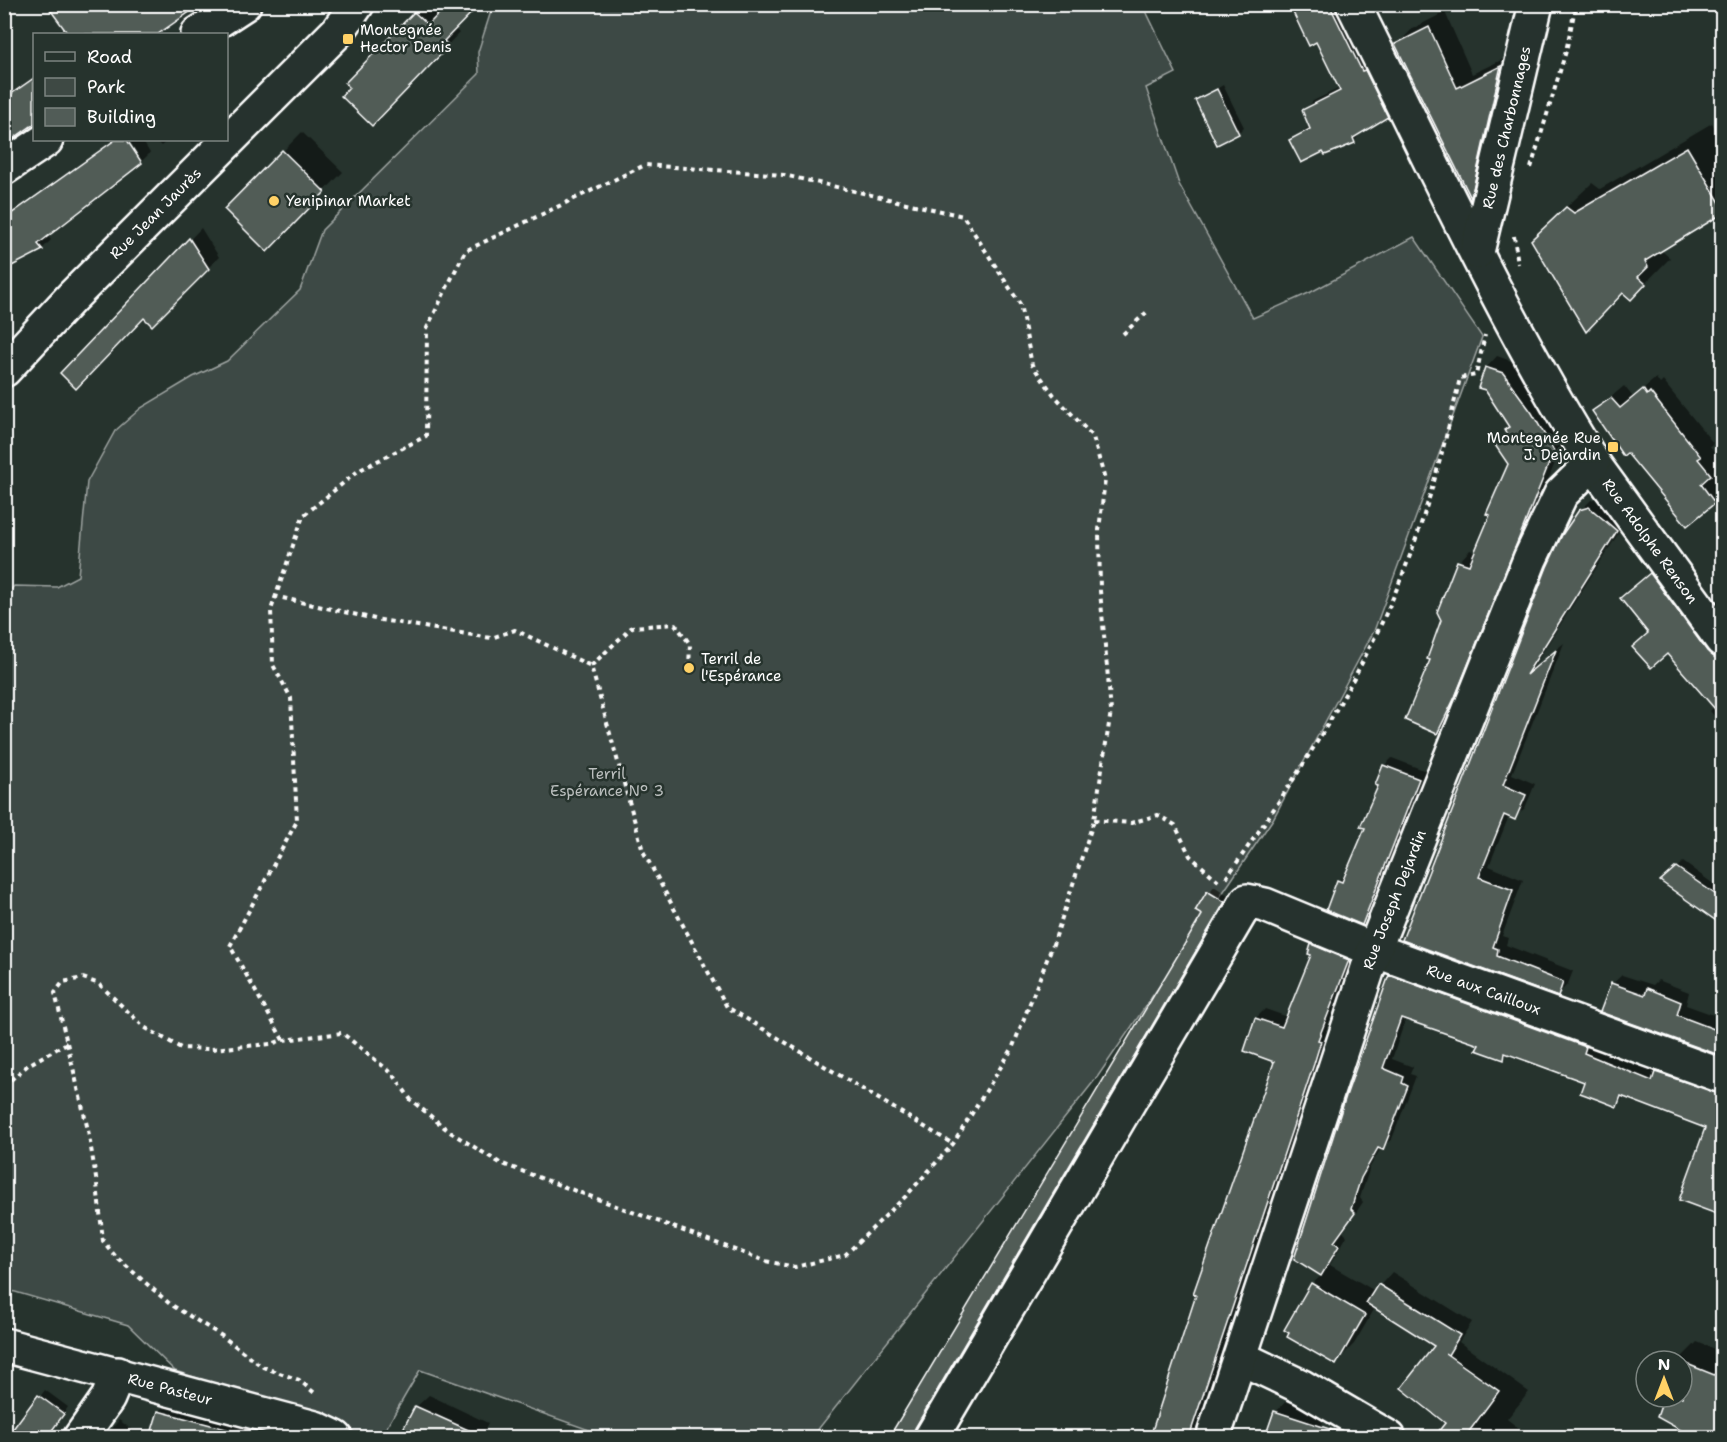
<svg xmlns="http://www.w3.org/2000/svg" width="1727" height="1442" font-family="'Shantell Sans',sans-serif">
<rect width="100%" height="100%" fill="#26332d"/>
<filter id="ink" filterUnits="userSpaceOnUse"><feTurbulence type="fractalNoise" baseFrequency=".0167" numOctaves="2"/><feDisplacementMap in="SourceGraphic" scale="12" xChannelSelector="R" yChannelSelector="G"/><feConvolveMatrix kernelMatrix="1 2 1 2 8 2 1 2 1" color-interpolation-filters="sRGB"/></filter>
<g filter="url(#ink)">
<polygon fill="#3e4944" stroke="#9ea4a2" stroke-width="1.5" points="493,5 1143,5 1176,73 1146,88 1179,184 1253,318 1311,292 1414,237 1482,337 1374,631 1273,819 1098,1076 812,1437 609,1437 420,1370 381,1437 363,1437 293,1408 175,1371 128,1325 5,1289 4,597 14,586 57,587 78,576 87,482 115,431 141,408 193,377 227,361 300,290 322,230 479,74 478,52"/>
<g fill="#0007">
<polygon points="48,4 197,4 156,34 70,34"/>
<polygon points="423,4 429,4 459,33 372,124 347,83"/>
<polygon points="1288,4 1343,4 1396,106 1387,116 1363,130 1354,142 1324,150 1291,140 1310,126 1304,111 1313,101 1340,88 1317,40 1298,26"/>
<polygon points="1445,12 1472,74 1516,53 1486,181 1471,195 1397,45 1412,29"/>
<polygon points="34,77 34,123 4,144 4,97"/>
<polygon points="1223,85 1244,127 1238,133 1197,101"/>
<polygon points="1712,123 1722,140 1722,213 1666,247 1662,251 1670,258 1631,298 1558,215 1592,183 1600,189"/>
<polygon points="302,132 343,172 267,250 226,209"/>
<polygon points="114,140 126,140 140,163 47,235 51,240 42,249 4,268 4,219"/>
<polygon points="129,140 142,140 150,153 142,161"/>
<polygon points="155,140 168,140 161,146"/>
<polygon points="201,228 219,257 152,324 144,316 62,373"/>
<polygon points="1497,356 1514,362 1565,439 1448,720 1437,732 1432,659 1459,562 1470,550 1476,552 1510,464 1497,445 1508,434 1510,426 1486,368"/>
<polygon points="1656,378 1660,384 1663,381 1713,443 1710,446 1722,462 1713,471 1722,484 1722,493 1714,502 1594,411 1624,386 1633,397"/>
<polygon points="1601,497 1627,520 1532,669 1564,643 1512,774 1535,784 1525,808 1514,818 1509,816 1489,866 1523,880 1502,936 1508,938 1506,945 1573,971 1568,984 1557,995 1404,939 1580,511 1591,500"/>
<polygon points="1660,565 1722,647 1722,725 1710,711 1715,706 1649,632 1631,589"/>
<polygon points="1392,758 1426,771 1370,915 1362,923 1328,909 1339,881 1346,873 1367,828 1384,766"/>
<polygon points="1683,862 1722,890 1722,924 1662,881"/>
<polygon points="1214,886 1229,896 920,1421 916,1436 903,1438 894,1432 1204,915 1197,910"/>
<polygon points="1322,936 1357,951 1326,1031 1329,1032 1322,1054 1193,1438 1152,1438 1276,1061 1246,1050 1256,1018 1265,1009 1288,1017 1313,954 1313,945"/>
<polygon points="1400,966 1722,1083 1722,1215 1681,1199 1707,1127 1625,1096 1617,1105 1586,1081 1509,1053 1503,1058 1481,1044 1406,1018 1392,1059 1413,1067 1410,1074 1416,1076 1392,1139 1381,1148 1370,1167 1360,1198 1363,1202 1343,1232 1347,1236 1330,1265 1375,1291 1392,1272 1472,1322 1459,1342 1529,1392 1507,1419 1531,1438 1442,1438 1438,1434 1447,1422 1436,1345 1375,1308 1354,1344 1335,1363 1312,1284 1322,1275 1296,1258 1390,976"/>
<polygon points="1622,975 1653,985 1658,980 1689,992 1686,1005 1722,1018 1722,1055 1602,1011 1612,984"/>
<polygon points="1722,1219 1722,1233 1718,1231"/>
<polygon points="1697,1342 1722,1352 1722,1438 1695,1438 1659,1416 1666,1397 1682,1397 1682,1361 1678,1361"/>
<polygon points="45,1390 68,1407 47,1438 9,1438"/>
<polygon points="429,1395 488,1423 485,1429 502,1438 401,1438 416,1407"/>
<polygon points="1288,1399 1326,1412 1318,1438 1267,1438 1276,1412"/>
<polygon points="165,1406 283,1438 179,1438 153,1431 159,1412"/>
<polygon points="119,1420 143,1438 105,1438"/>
</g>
<g fill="#515c57" stroke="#fff" stroke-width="1.5">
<polygon points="46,4 201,4 158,34 68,34"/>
<polygon points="448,4 480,4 444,41 449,46 372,126 341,96 349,87 345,83 414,12 428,25"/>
<polygon points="1289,4 1329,4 1362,71 1365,70 1388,117 1353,138 1355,143 1325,155 1323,152 1301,163 1289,140 1310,129 1302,110 1340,91 1316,42 1309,46"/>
<polygon points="1429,27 1457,88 1501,66 1471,198 1395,44"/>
<polygon points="34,78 34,124 4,145 4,99"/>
<polygon points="1217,89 1239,134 1217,145 1195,100"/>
<polygon points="115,140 127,140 142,163 38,244 43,250 4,270 4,219"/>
<polygon points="1687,147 1722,206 1722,214 1645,261 1648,267 1638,277 1646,284 1631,300 1623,293 1586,332 1531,240 1566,207 1574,213"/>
<polygon points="282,150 325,192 267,252 224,209"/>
<polygon points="189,238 209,269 152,326 144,318 76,389 60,373"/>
<polygon points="1485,367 1503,373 1532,413 1554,451 1455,697 1437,734 1405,720 1430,660 1427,659 1441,620 1437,612 1457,561 1469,565 1490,515 1486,514 1508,464 1495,445 1508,437 1504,430 1509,427 1485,390 1478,388"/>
<polygon points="1643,389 1647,395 1650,392 1701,457 1698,459 1711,475 1701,484 1715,503 1687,526 1627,453 1623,456 1592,411 1611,398 1620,408"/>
<polygon points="1589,507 1617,531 1526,675 1556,650 1503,785 1526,795 1515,820 1504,815 1479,877 1513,890 1493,947 1498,949 1497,956 1563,982 1558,997 1402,940 1547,567 1562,535 1579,510"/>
<polygon points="1650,573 1707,651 1714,657 1722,658 1722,717 1667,654 1651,668 1632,647 1648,633 1620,598"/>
<polygon points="1383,765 1419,779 1362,925 1326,910 1337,880 1342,882 1365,828 1360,827 1378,786 1375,785"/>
<polygon points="1676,867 1722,899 1722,925 1660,881"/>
<polygon points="1207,891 1225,902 915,1428 912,1437 889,1437 1202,915 1195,911"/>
<polygon points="1311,944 1349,960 1318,1040 1321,1041 1314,1064 1189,1437 1150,1437 1196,1295 1193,1294 1274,1062 1244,1051 1255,1018 1282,1027 1311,955 1308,954"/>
<polygon points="1389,975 1586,1047 1584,1053 1652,1081 1655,1072 1722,1094 1722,1216 1679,1200 1705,1128 1621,1096 1617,1107 1599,1100 1580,1093 1584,1082 1505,1053 1504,1060 1476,1050 1479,1045 1401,1018 1383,1068 1404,1077 1402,1083 1408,1086 1383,1150 1378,1148 1361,1178 1351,1209 1355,1213 1334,1242 1339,1246 1321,1276 1294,1259 1346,1096"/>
<polygon points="1611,983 1645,995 1647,988 1681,1002 1677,1015 1722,1032 1722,1056 1600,1012"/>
<polygon points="1311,1283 1365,1315 1336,1365 1287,1337 1289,1333 1284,1330"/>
<polygon points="1378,1284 1460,1335 1448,1355 1445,1353 1499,1391 1465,1437 1434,1437 1445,1423 1401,1388 1434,1346 1366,1303"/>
<polygon points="1682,1362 1722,1378 1722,1437 1693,1437 1657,1417 1664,1397 1682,1397"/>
<polygon points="38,1395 64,1414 47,1437 7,1437"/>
<polygon points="415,1406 484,1437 399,1437"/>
<polygon points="158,1411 230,1430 229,1437 150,1437"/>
<polygon points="1274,1411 1342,1433 1342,1437 1265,1437"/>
</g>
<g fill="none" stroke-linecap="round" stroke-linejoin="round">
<g stroke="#fff" stroke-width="38">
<g id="minor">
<path id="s1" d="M 1353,4 C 1430,158 1502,317 1593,463 L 1722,640"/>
<polyline points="198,34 244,4"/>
<polyline points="4,168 46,140"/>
<path id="s2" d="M 1477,252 L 1536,4"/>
<path id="s3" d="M 4,370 L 72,297 L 338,31 L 357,4"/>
<path id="s4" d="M 4,1345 L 315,1428 L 336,1438"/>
<polyline points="1241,1358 1302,1387 1389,1438"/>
<polyline points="80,1438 108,1398 118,1374"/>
<path id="s5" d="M 931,1438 L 1247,901 L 1265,905 L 1374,950 L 1722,1076"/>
<path id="s6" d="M 1213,1438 L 1374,950 L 1530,559 L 1561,494 L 1593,463"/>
</g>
</g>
<g stroke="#fff" stroke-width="4" stroke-dasharray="4.5 4.5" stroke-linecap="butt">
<polyline points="1531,168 1566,51 1576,4"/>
<polyline points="1514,236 1518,264"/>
<polyline points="1123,334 1148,311"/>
<polyline points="274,596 375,619 491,638 515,630 591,666"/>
<polyline points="689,668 690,644 675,624 632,627 591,666 643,851 727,1007 953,1144"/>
<polyline points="1094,820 1131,823 1158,815 1175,825 1190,856 1222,884"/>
<path d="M 1226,878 C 1297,778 1366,673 1409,558 C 1431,499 1446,439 1460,378 L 1476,375 L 1485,335"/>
<polyline points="283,1040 230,946 297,821 291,698 273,665 271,610 303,516 358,471 426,436 427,328 465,251 645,165 784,175 963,216 1020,304 1032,365 1054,395 1093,437 1105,480 1099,530 1100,591 1111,711 1094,820 1055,939 1012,1049 953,1144 906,1196 845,1255 795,1267 765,1261 500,1163 450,1132 411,1100 393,1074 342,1033 283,1040 271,1044 211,1049 181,1048 144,1027 99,984 83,978 63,982 55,993 88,1130 97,1184 103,1241 116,1257 170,1304 222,1336 263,1367 299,1380 317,1395"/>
<polyline points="4,1086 28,1065 67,1043"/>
</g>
<use href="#minor" stroke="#26332d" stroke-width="33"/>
</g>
</g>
<g fill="#ffd166" stroke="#26332d" stroke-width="2">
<rect x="342" y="33" width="12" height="12" rx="3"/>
<circle cx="274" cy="201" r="6"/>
<rect x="1607" y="441" width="12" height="12" rx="3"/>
<circle cx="689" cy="668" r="6"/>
</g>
<g text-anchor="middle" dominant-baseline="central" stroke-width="5" stroke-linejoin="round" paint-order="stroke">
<g font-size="15" fill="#fff" stroke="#26332d" text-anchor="start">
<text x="360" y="30">Montegnée<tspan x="360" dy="17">Hector Denis</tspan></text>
<text x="286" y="201">Yenipinar Market</text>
<text x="1601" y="438" text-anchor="end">Montegnée Rue<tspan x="1601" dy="17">J. Dejardin</tspan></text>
<text x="701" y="659">Terril de<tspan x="701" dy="17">l'Espérance</tspan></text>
</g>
<g font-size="15" fill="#fff" stroke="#26332d">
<text stroke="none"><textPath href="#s2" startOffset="128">Rue des Charbonnages</textPath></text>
<text stroke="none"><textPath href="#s3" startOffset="218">Rue Jean Jaurès</textPath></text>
<text stroke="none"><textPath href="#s1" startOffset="615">Rue Adolphe Renson</textPath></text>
<text stroke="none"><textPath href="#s6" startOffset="568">Rue Joseph Dejardin</textPath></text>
<text stroke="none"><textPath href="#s5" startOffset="876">Rue aux Cailloux</textPath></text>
<text stroke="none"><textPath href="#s4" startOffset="172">Rue Pasteur</textPath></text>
</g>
<g font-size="15" fill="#bbbfbe" stroke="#26332d">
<text x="607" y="774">Terril<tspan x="607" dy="17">Espérance N° 3</tspan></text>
</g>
</g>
<rect width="1727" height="1442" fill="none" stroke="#26332d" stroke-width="24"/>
<rect x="12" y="12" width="1703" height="1418" fill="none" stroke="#fff" stroke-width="2" filter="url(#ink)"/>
<rect x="33" y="33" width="195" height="108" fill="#26332d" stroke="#7d8581" stroke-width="1.5"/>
<rect x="45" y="52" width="30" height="9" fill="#26332d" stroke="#7d8581" stroke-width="1.5"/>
<text x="87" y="63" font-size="18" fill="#ffffff">Road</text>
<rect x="45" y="78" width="30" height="18" fill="#3e4944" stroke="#7d8581" stroke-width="1.5"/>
<text x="87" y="93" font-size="18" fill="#ffffff">Park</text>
<rect x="45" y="108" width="30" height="18" fill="#515c57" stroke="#7d8581" stroke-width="1.5"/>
<text x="87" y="123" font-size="18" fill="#ffffff">Building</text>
<g transform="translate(1664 1379)"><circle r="28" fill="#26332d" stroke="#7d8581" stroke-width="1.5"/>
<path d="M0-4.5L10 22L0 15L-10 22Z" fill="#ffd166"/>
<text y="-9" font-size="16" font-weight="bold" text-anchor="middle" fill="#ffffff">N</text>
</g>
</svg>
